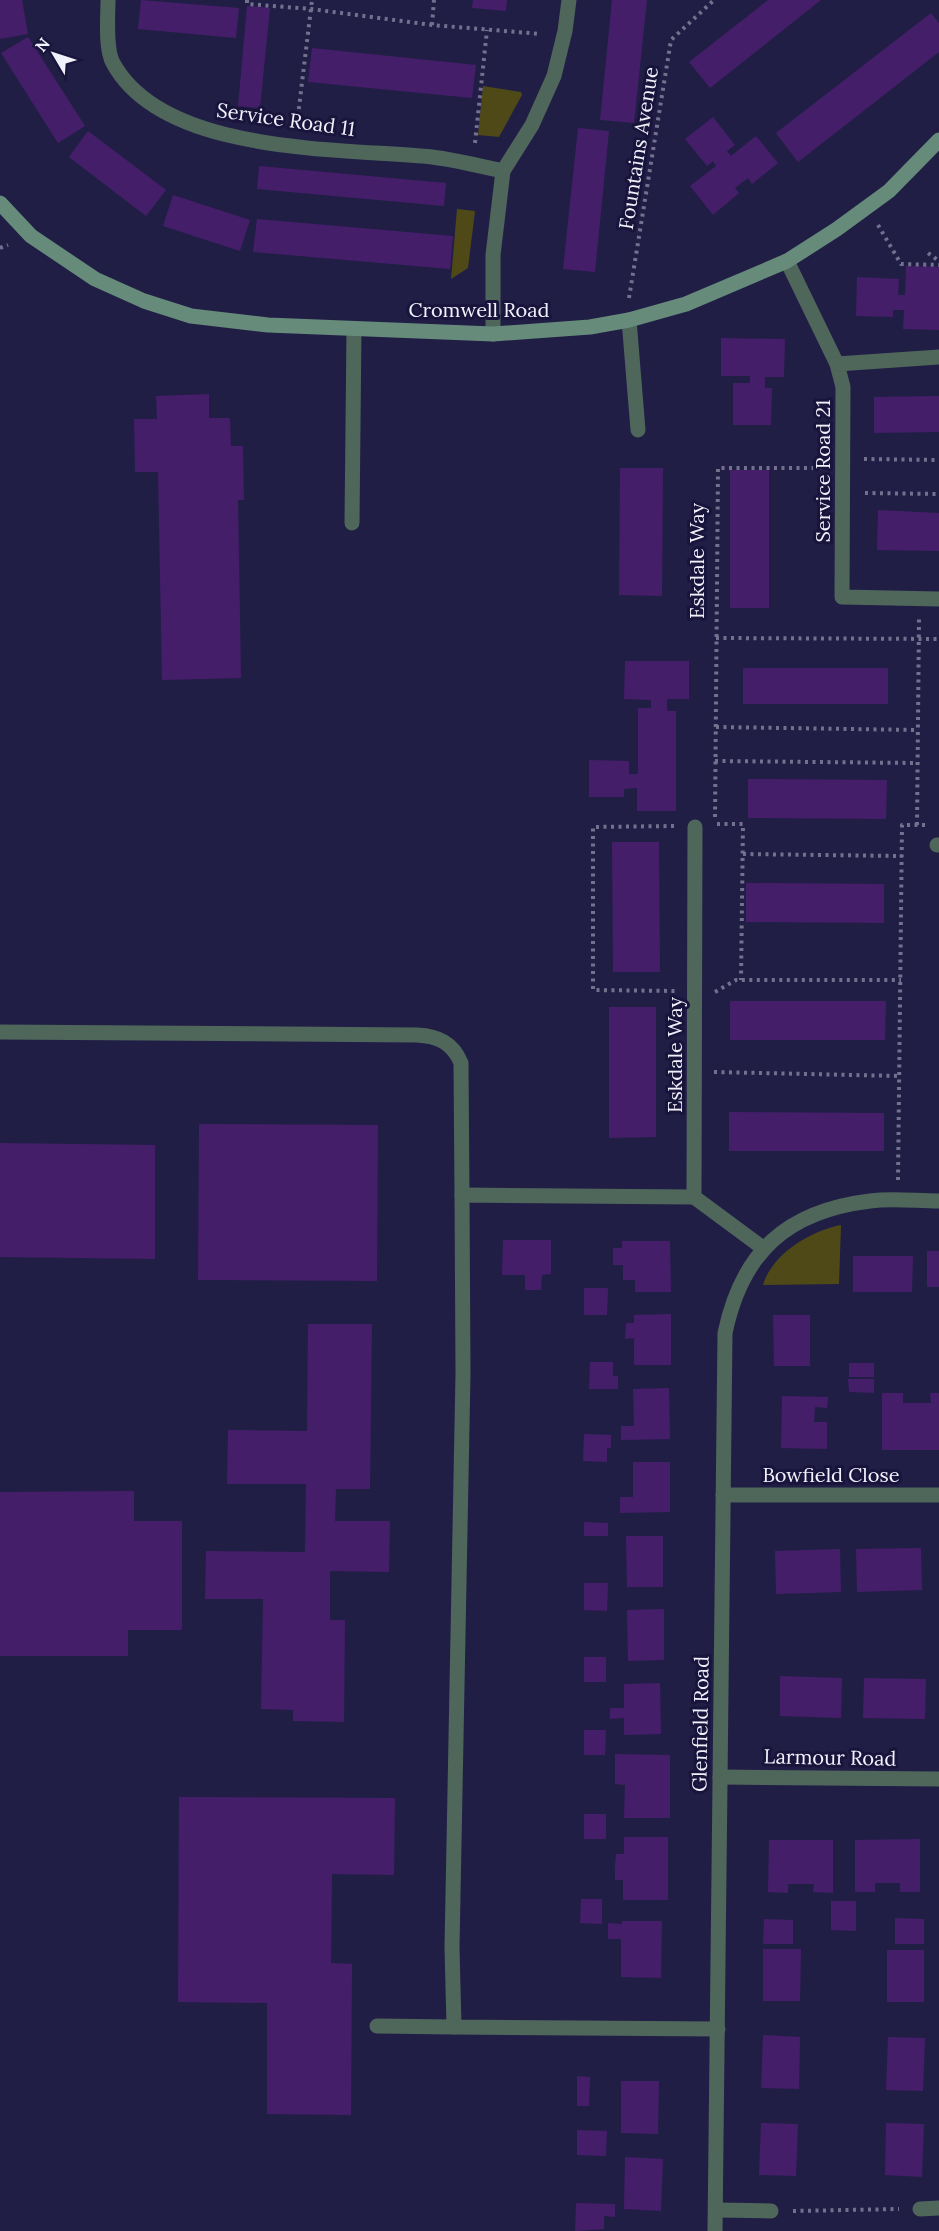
<svg xmlns="http://www.w3.org/2000/svg" width="939" height="2231" font-family="Lora,serif">
<rect width="100%" height="100%" fill="#211e46"/>
<g fill="#4e4917">
<polygon points="483,86 521,92 522,95 499,137 478,135"/>
<polygon points="457,209 475,211 468,268 451,279"/>
<path d="M 841,1225 L 839,1284 L 763,1285 C 772,1254 810,1231 841,1225 Z"/>
</g>
<g fill="#451e69">
<polygon points="0,0 22,0 28,34 0,39"/>
<polygon points="141,0 239,8 236,38 138,29"/>
<polygon points="473,0 507,0 506,11 472,8"/>
<polygon points="612,0 647,0 634,123 600,120"/>
<polygon points="768,0 821,0 710,88 689,62"/>
<polygon points="247,6 270,8 260,108 238,106"/>
<polygon points="931,13 939,23 939,52 798,162 776,133"/>
<polygon points="28,37 85,126 58,143 1,53"/>
<polygon points="312,48 476,65 472,98 308,82"/>
<polygon points="713,117 735,145 727,151 731,156 756,136 778,163 752,184 748,178 735,188 739,193 713,215 690,186 716,166 713,161 707,166 685,139"/>
<polygon points="578,128 609,131 595,272 563,269"/>
<polygon points="88,131 166,190 146,216 69,157"/>
<polygon points="259,166 446,183 444,206 257,189"/>
<polygon points="173,195 250,220 240,251 163,226"/>
<polygon points="257,219 453,236 450,269 253,252"/>
<polygon points="906,266 939,267 939,330 903,329 904,310 893,310 893,317 856,316 857,277 899,279 898,295 905,295"/>
<polygon points="721,338 785,339 784,377 765,377 765,388 772,388 771,425 733,425 733,383 750,383 750,376 721,376"/>
<polygon points="209,394 209,418 230,418 231,446 243,446 244,500 238,500 241,678 162,680 158,472 135,472 134,419 157,419 156,396"/>
<polygon points="939,396 939,432 874,433 874,397"/>
<polygon points="620,468 663,468 662,596 619,595"/>
<rect x="730" y="470" width="39" height="138"/>
<polygon points="878,510 939,513 939,551 877,550"/>
<polygon points="625,661 689,661 689,699 667,699 667,711 676,711 676,811 637,811 637,788 624,789 624,797 589,797 589,760 629,761 629,774 638,774 638,708 651,708 651,700 624,699"/>
<rect x="743" y="668" width="145" height="36"/>
<polygon points="748,779 887,780 886,819 748,818"/>
<polygon points="612,842 659,842 660,972 613,972"/>
<polygon points="746,883 884,884 884,923 746,922"/>
<polygon points="730,1001 886,1001 885,1040 730,1040"/>
<polygon points="609,1007 656,1007 656,1137 609,1138"/>
<polygon points="729,1112 884,1113 884,1151 729,1151"/>
<polygon points="199,1124 378,1125 377,1281 198,1280"/>
<polygon points="0,1143 155,1145 155,1259 0,1257"/>
<polygon points="503,1240 551,1240 551,1274 542,1275 541,1290 525,1290 525,1275 502,1275"/>
<polygon points="622,1241 670,1241 671,1292 635,1292 635,1280 623,1280 623,1265 613,1265 613,1248 622,1248"/>
<rect x="927" y="1251" width="12" height="36"/>
<polygon points="853,1256 913,1256 912,1292 853,1292"/>
<polygon points="584,1288 608,1288 607,1315 584,1315"/>
<polygon points="671,1314 671,1365 634,1365 634,1338 625,1339 626,1323 634,1323 634,1315"/>
<polygon points="773,1315 810,1315 810,1366 774,1366"/>
<polygon points="308,1324 372,1324 370,1489 336,1489 335,1521 390,1521 389,1572 330,1571 330,1620 345,1620 344,1722 293,1721 293,1710 261,1709 263,1599 205,1599 206,1551 305,1552 306,1484 227,1484 228,1430 307,1431"/>
<polygon points="590,1362 613,1362 613,1376 618,1376 618,1389 589,1389"/>
<rect x="849" y="1363" width="25" height="14"/>
<polygon points="848,1379 874,1379 874,1393 849,1392"/>
<polygon points="669,1388 670,1439 621,1440 621,1426 634,1426 633,1389"/>
<polygon points="882,1393 903,1393 903,1403 931,1403 930,1393 939,1393 939,1450 882,1450"/>
<polygon points="782,1396 828,1397 827,1408 815,1407 814,1422 827,1422 827,1449 781,1448"/>
<polygon points="584,1434 611,1435 611,1448 607,1448 607,1462 583,1461"/>
<polygon points="633,1462 670,1462 670,1512 620,1513 620,1497 633,1497"/>
<polygon points="134,1491 134,1521 182,1521 182,1630 128,1630 128,1656 0,1656 0,1492"/>
<polygon points="584,1522 608,1523 608,1536 584,1536"/>
<polygon points="626,1536 663,1536 663,1587 627,1587"/>
<polygon points="921,1548 922,1590 857,1592 856,1549"/>
<polygon points="840,1549 841,1592 776,1594 775,1551"/>
<polygon points="584,1583 608,1583 607,1611 584,1610"/>
<polygon points="664,1609 664,1660 628,1661 627,1610"/>
<rect x="584" y="1657" width="22" height="25"/>
<polygon points="780,1676 842,1678 841,1718 780,1716"/>
<polygon points="864,1678 926,1679 925,1719 863,1718"/>
<polygon points="660,1683 661,1734 624,1735 624,1718 610,1719 610,1708 624,1708 624,1684"/>
<polygon points="584,1730 606,1730 605,1755 584,1755"/>
<polygon points="615,1754 670,1755 670,1818 624,1818 625,1785 615,1784"/>
<polygon points="179,1797 395,1798 394,1875 332,1874 331,1963 352,1964 351,2115 267,2114 267,2003 178,2002"/>
<rect x="584" y="1814" width="22" height="25"/>
<polygon points="624,1837 668,1837 668,1900 623,1900 623,1880 615,1880 615,1867 616,1854 624,1854"/>
<polygon points="920,1839 920,1892 900,1892 900,1883 875,1883 875,1892 855,1892 855,1840"/>
<polygon points="769,1840 833,1840 833,1893 813,1892 814,1884 788,1884 788,1893 768,1892"/>
<polygon points="581,1899 602,1899 602,1924 580,1923"/>
<polygon points="831,1901 856,1901 856,1931 831,1930"/>
<polygon points="895,1918 924,1919 924,1944 895,1944"/>
<polygon points="764,1919 793,1920 793,1944 763,1944"/>
<polygon points="622,1921 662,1921 661,1978 621,1977 621,1939 608,1939 608,1923 622,1924"/>
<polygon points="763,1949 801,1949 800,2001 763,2001"/>
<rect x="887" y="1950" width="37" height="52"/>
<polygon points="763,2035 800,2037 799,2089 761,2088"/>
<polygon points="888,2037 925,2038 923,2091 886,2090"/>
<polygon points="577,2076 590,2077 589,2106 577,2106"/>
<polygon points="621,2081 659,2081 658,2134 621,2133"/>
<polygon points="761,2123 798,2124 796,2176 759,2175"/>
<polygon points="886,2123 924,2124 922,2177 885,2175"/>
<polygon points="577,2130 607,2131 606,2156 577,2155"/>
<polygon points="625,2157 663,2159 661,2211 624,2209"/>
<polygon points="576,2203 615,2204 615,2217 604,2216 604,2229 575,2231"/>
</g>
<g fill="none" stroke-linecap="round" stroke-linejoin="round">
<g stroke="#73718e" stroke-width="4" stroke-dasharray="3 4.5" stroke-linecap="butt">
<polyline points="247,0 247,4 311,9 432,25 541,34"/>
<polyline points="432,25 434,0"/>
<polyline points="297,124 312,0"/>
<polyline points="475,143 487,30"/>
<polyline points="878,225 901,264 939,265"/>
<polyline points="0,248 8,245"/>
<polyline points="928,253 939,261"/>
<polyline points="629,298 671,40 714,0"/>
<polyline points="864,459 939,460"/>
<polyline points="865,493 939,494"/>
<polyline points="716,638 939,639"/>
<polyline points="716,727 917,730"/>
<polyline points="715,761 917,763"/>
<polyline points="715,817 718,468 822,468"/>
<polyline points="717,824 743,824 741,980"/>
<polyline points="917,825 919,618"/>
<polyline points="674,826 593,827 593,990 675,991"/>
<polyline points="743,854 902,856"/>
<polyline points="715,992 736,980 901,980"/>
<polyline points="714,1072 900,1076"/>
<polyline points="898,1180 902,825 926,825"/>
<polyline points="793,2211 899,2209"/>
</g>
<g stroke="#4f665b" stroke-width="15">
<polyline points="629,320 638,430"/>
<polyline points="352,523 354,329"/>
<polyline points="937,845 939,845"/>
<path d="M 0,1032 L 417,1035 C 438,1036 453,1043 461,1063 L 462,1195"/>
<polyline points="694,1197 462,1195 463,1374 452,1947 454,2027 718,2029"/>
<polyline points="377,2026 454,2027"/>
</g>
<g stroke="#4f665b" stroke-width="15">
<path d="M 108,0 C 108,16 105,49 113,63 C 163,155 340,148 432,157 C 456,160 480,166 503,171"/>
<polyline points="787,261 837,364 843,387 842,597 939,599"/>
<polyline points="493,334 493,255 503,171 532,125 554,76 565,31 569,0"/>
<polyline points="837,364 939,357"/>
<polyline points="695,827 694,1197 763,1248"/>
<polyline points="723,1495 939,1495"/>
<polyline points="720,1777 939,1779"/>
<polyline points="920,2209 939,2208"/>
<polyline points="716,2210 771,2211"/>
<path d="M 715,2231 L 725,1333 C 742,1252 787,1211 870,1201 C 892,1198 916,1201 939,1201"/>
</g>
<polyline stroke="#668b7a" stroke-width="15" points="0,203 31,236 95,279 144,301 191,316 268,325 493,334 590,327 629,320 686,304 787,261 837,229 889,191 939,140"/>
</g>
<g text-anchor="middle" dominant-baseline="central" stroke-width="6" stroke-linejoin="round" paint-order="stroke">
<g font-size="20" fill="#f1f1fc" stroke="#19143b">
<text transform="translate(286 119) rotate(8)">Service Road 11</text>
<text transform="translate(638 148) rotate(-81)">Fountains Avenue</text>
<text x="479" y="309">Cromwell Road</text>
<text transform="translate(822 471) rotate(-90)">Service Road 21</text>
<text transform="translate(696 561) rotate(-90)">Eskdale Way</text>
<text transform="translate(674 1055) rotate(-90)">Eskdale Way</text>
<text x="831" y="1474">Bowfield Close</text>
<text transform="translate(700 1724) rotate(-89)">Glenfield Road</text>
<text transform="translate(830 1757) rotate(1)">Larmour Road</text>
</g>
</g>
<g transform="translate(54 54) rotate(309)" stroke="#19143b" stroke-width="4.5" paint-order="stroke">
<path d="M0-4.5L10 22L0 15L-10 22Z" fill="#f1f1fc"/>
<text y="-9" font-size="16" font-weight="bold" text-anchor="middle" fill="#f1f1fc">N</text>
</g>
</svg>
